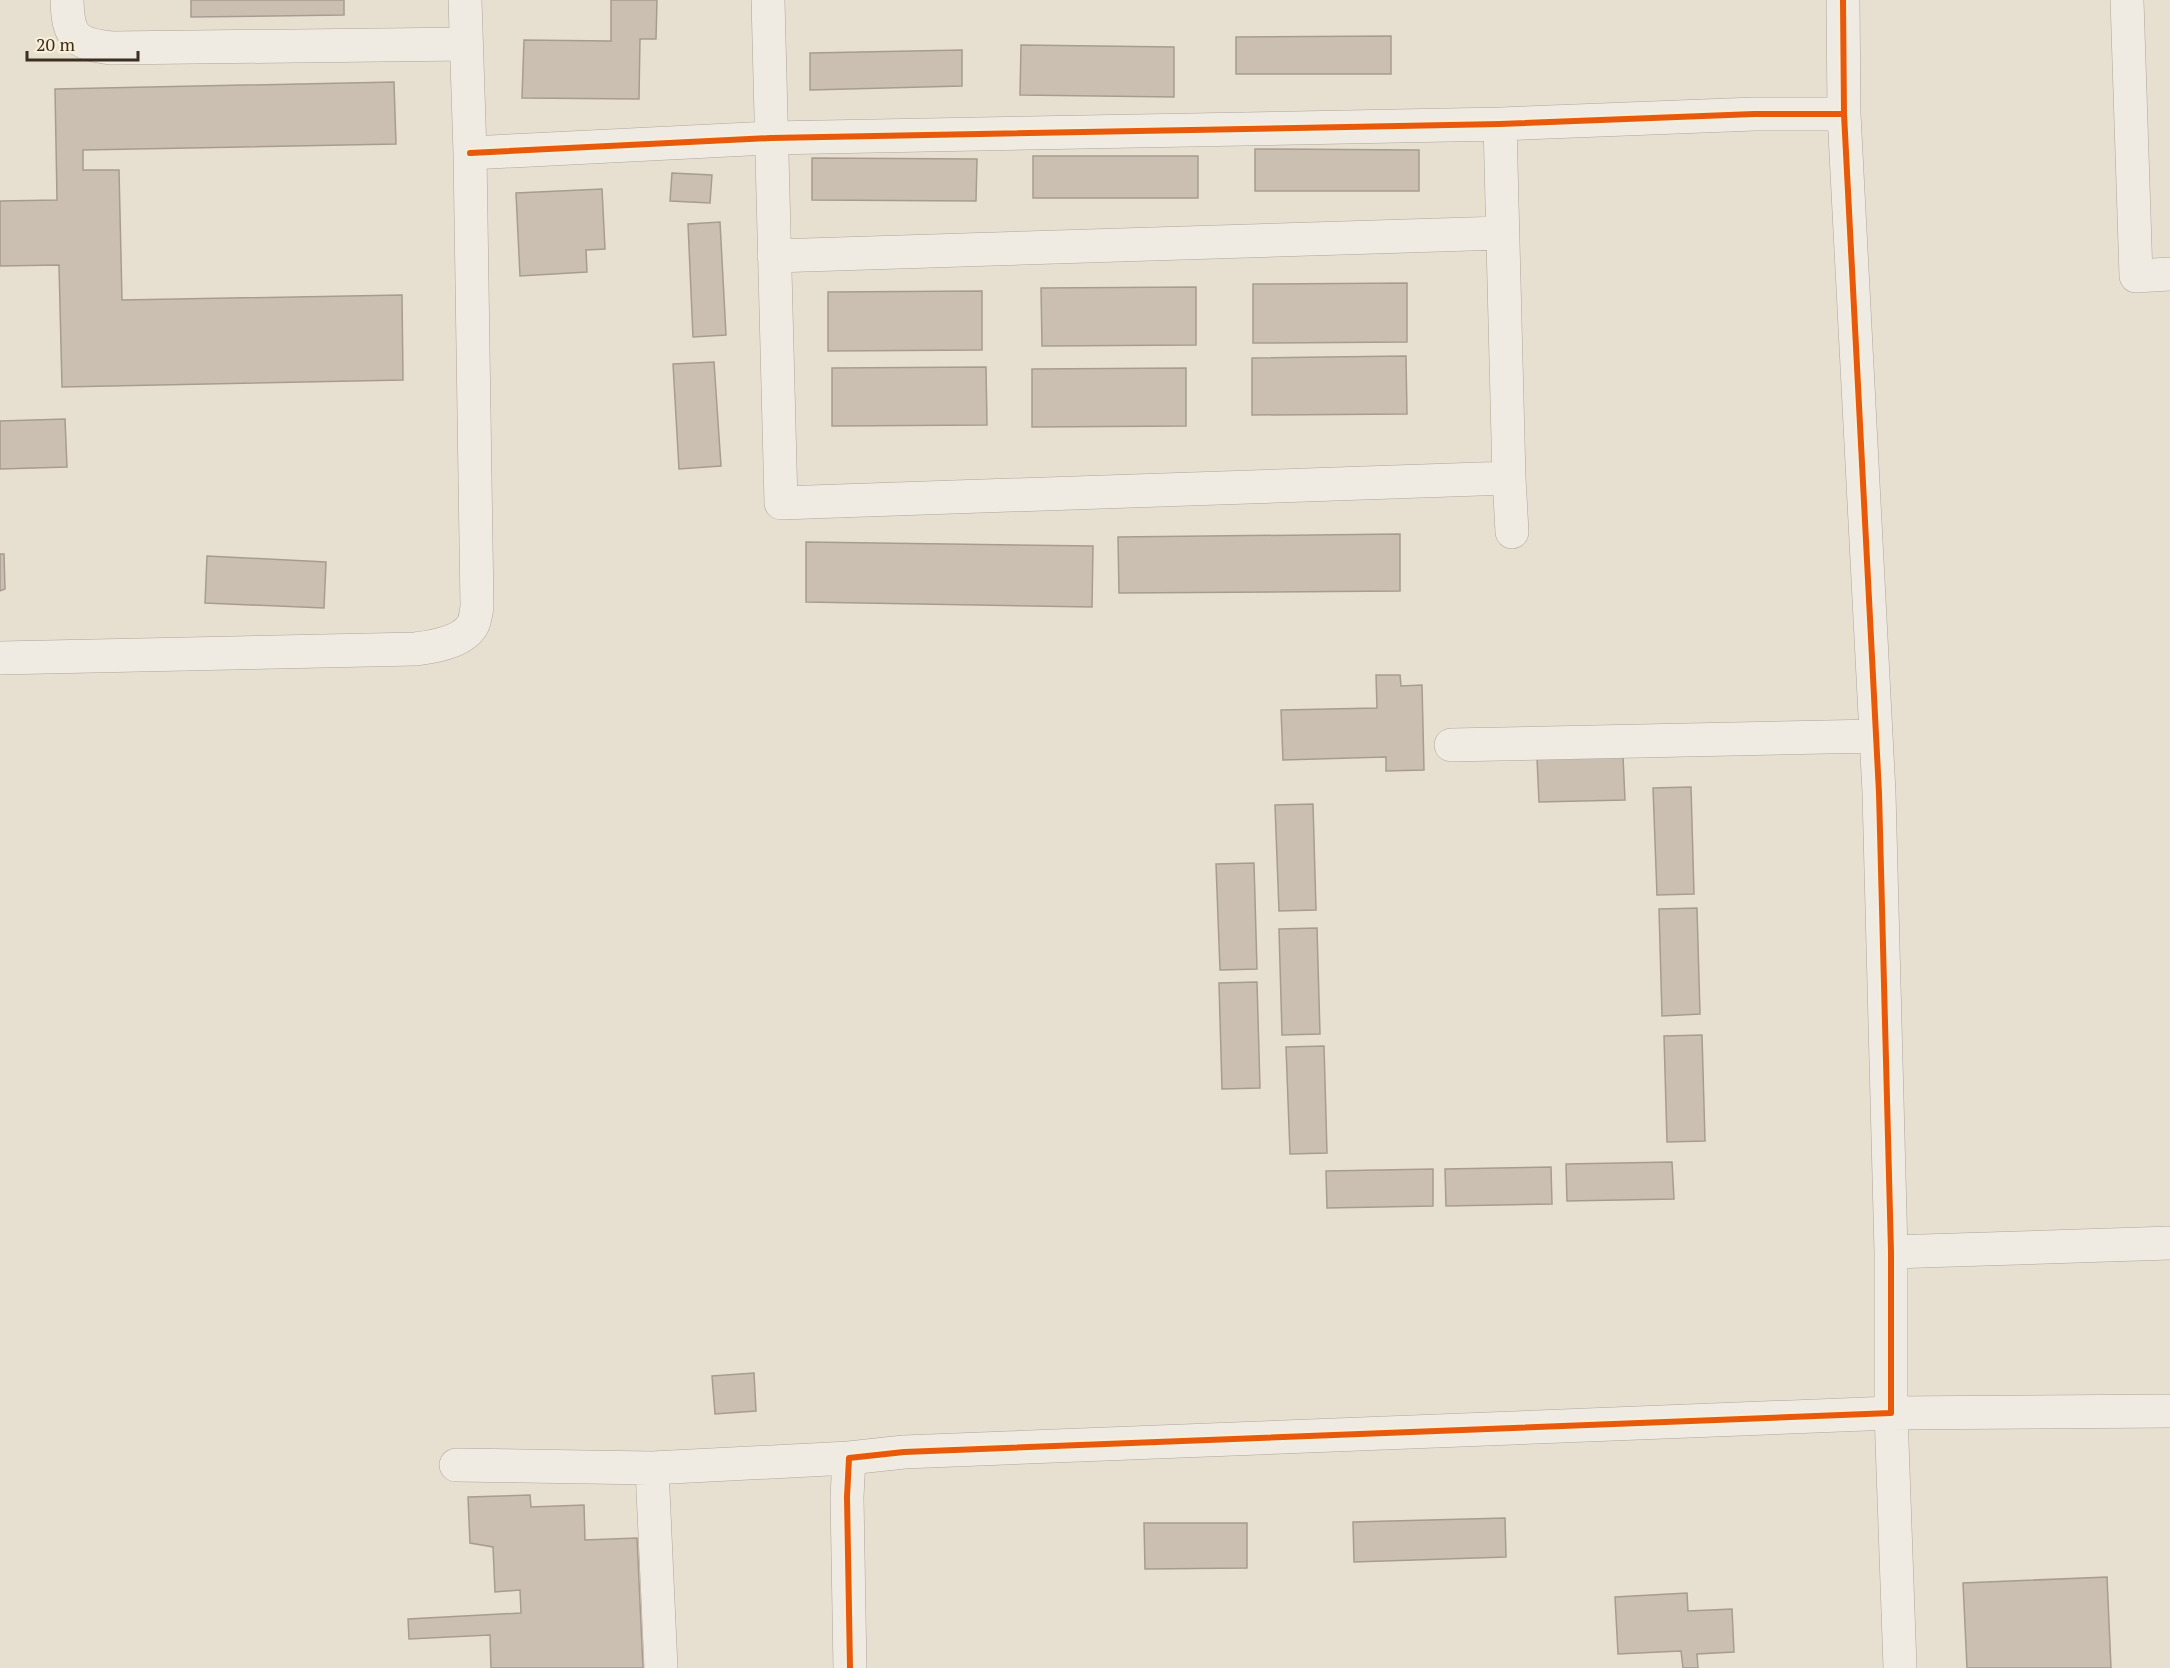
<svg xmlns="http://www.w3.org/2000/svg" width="2170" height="1668" viewBox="0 0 2170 1668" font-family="'PT Serif',serif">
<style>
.building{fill:#cbbfb2;stroke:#a89c90;stroke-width:1.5}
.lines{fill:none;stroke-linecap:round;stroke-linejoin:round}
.minor-casing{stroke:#ada599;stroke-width:34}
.minor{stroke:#efebe3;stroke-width:33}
.cycleway-casing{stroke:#f7eed8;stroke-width:10}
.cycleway{stroke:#e8590c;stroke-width:6}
</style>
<rect width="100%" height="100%" fill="#e7e0d1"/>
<!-- building -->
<path class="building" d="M191,0H344V15L191,17Z
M611,0H657L656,39H640L639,99L522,98L524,40L611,41Z
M1391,36V74H1236V37Z
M1021,45L1174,47V97L1020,95Z
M962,50V86L810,90V53Z
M394,82L396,144L83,150V170H119L122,300L402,295L403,380L62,387L59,265L0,266V201L57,200L55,89Z
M1255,149L1419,150V191H1255Z
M1033,156H1198V198H1033Z
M812,158L977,159L976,201L812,200Z
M672,173L712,175L710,203L670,201Z
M602,189L605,249L586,250L587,272L520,276L516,193Z
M720,222L726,335L693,337L688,224Z
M1407,283V342L1253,343V284Z
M1196,287V345L1042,346L1041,288Z
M982,291V350L828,351V292Z
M1406,356L1407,414L1252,415V358Z
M714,362L721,466L679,469L673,364Z
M986,367L987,425L832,426V368Z
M1186,368V426L1032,427V369Z
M65,419L67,467L0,469V421Z
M1400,534V591L1119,593L1118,537Z
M806,542L1093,546L1092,607L806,602Z
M0,554H4L5,589L0,591Z
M207,556L326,562L324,608L205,603Z
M1376,675H1400L1401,686L1422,685L1424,770L1386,771V757L1283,760L1281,710L1377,708Z
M1623,757L1625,800L1539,802L1537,758Z
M1691,787L1694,894L1657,895L1653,788Z
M1313,804L1316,910L1279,911L1275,805Z
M1254,863L1257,969L1220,970L1216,864Z
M1697,908L1700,1014L1662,1016L1659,909Z
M1317,928L1320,1034L1282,1035L1279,929Z
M1257,982L1260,1088L1222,1089L1219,983Z
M1702,1035L1705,1141L1667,1142L1664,1036Z
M1324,1046L1327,1153L1290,1154L1286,1047Z
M1672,1162L1674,1199L1567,1201L1566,1164Z
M1551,1167L1552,1204L1446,1206L1445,1169Z
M1433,1169V1206L1327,1208L1326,1171Z
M754,1373L756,1411L715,1414L712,1376Z
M530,1495L531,1507L584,1505L585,1540L637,1538L643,1668H491L490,1635L409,1639L408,1619L521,1613L520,1590L495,1592L493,1547L470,1543L468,1497Z
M1505,1518L1506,1557L1354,1562L1353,1522Z
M1144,1523H1247V1568L1145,1569Z
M2107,1577L2111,1668H1967L1963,1583Z
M1687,1593L1688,1611L1732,1609L1734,1652L1697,1654L1698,1668H1683L1681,1651L1618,1654L1615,1597Z"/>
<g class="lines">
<defs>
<path id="minor" d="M67,0C68,37 75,44 112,48L466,44
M768,0L781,503L1509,478
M1843,0L1844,114L1879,793L1891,1252V1413L1900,1668
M2127,0L2136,276L2170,274
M1500,124L1509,478L1512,532
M470,153L771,138L1500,124L1754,114H1844
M774,256L1502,233
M0,658L415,649C432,647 461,643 472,626C475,622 476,613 477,607L470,153L465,0
M1451,745L1876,736
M1891,1252L2170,1243
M456,1465L652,1468L849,1458
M652,1468L661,1668
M850,1668L847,1497L849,1458L904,1452L1891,1413L2170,1411"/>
</defs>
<!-- minor casing -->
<use href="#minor" class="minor-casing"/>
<!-- minor -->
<use href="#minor" class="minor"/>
<defs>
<path id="cycleway" d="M470,153L771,138L1500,124L1754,114H1844
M850,1668L847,1497L849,1458L904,1452L1891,1413V1252L1879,793L1844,114L1843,0"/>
</defs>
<!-- cycleway casing -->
<use href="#cycleway" class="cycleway-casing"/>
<!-- cycleway -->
<use href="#cycleway" class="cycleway"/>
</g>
<!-- scale -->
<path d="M27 51v9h111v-9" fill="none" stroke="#3d2e20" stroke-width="3"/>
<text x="36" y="51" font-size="18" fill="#3d2e20" stroke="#f7eed8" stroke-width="4.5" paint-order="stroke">20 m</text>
</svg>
